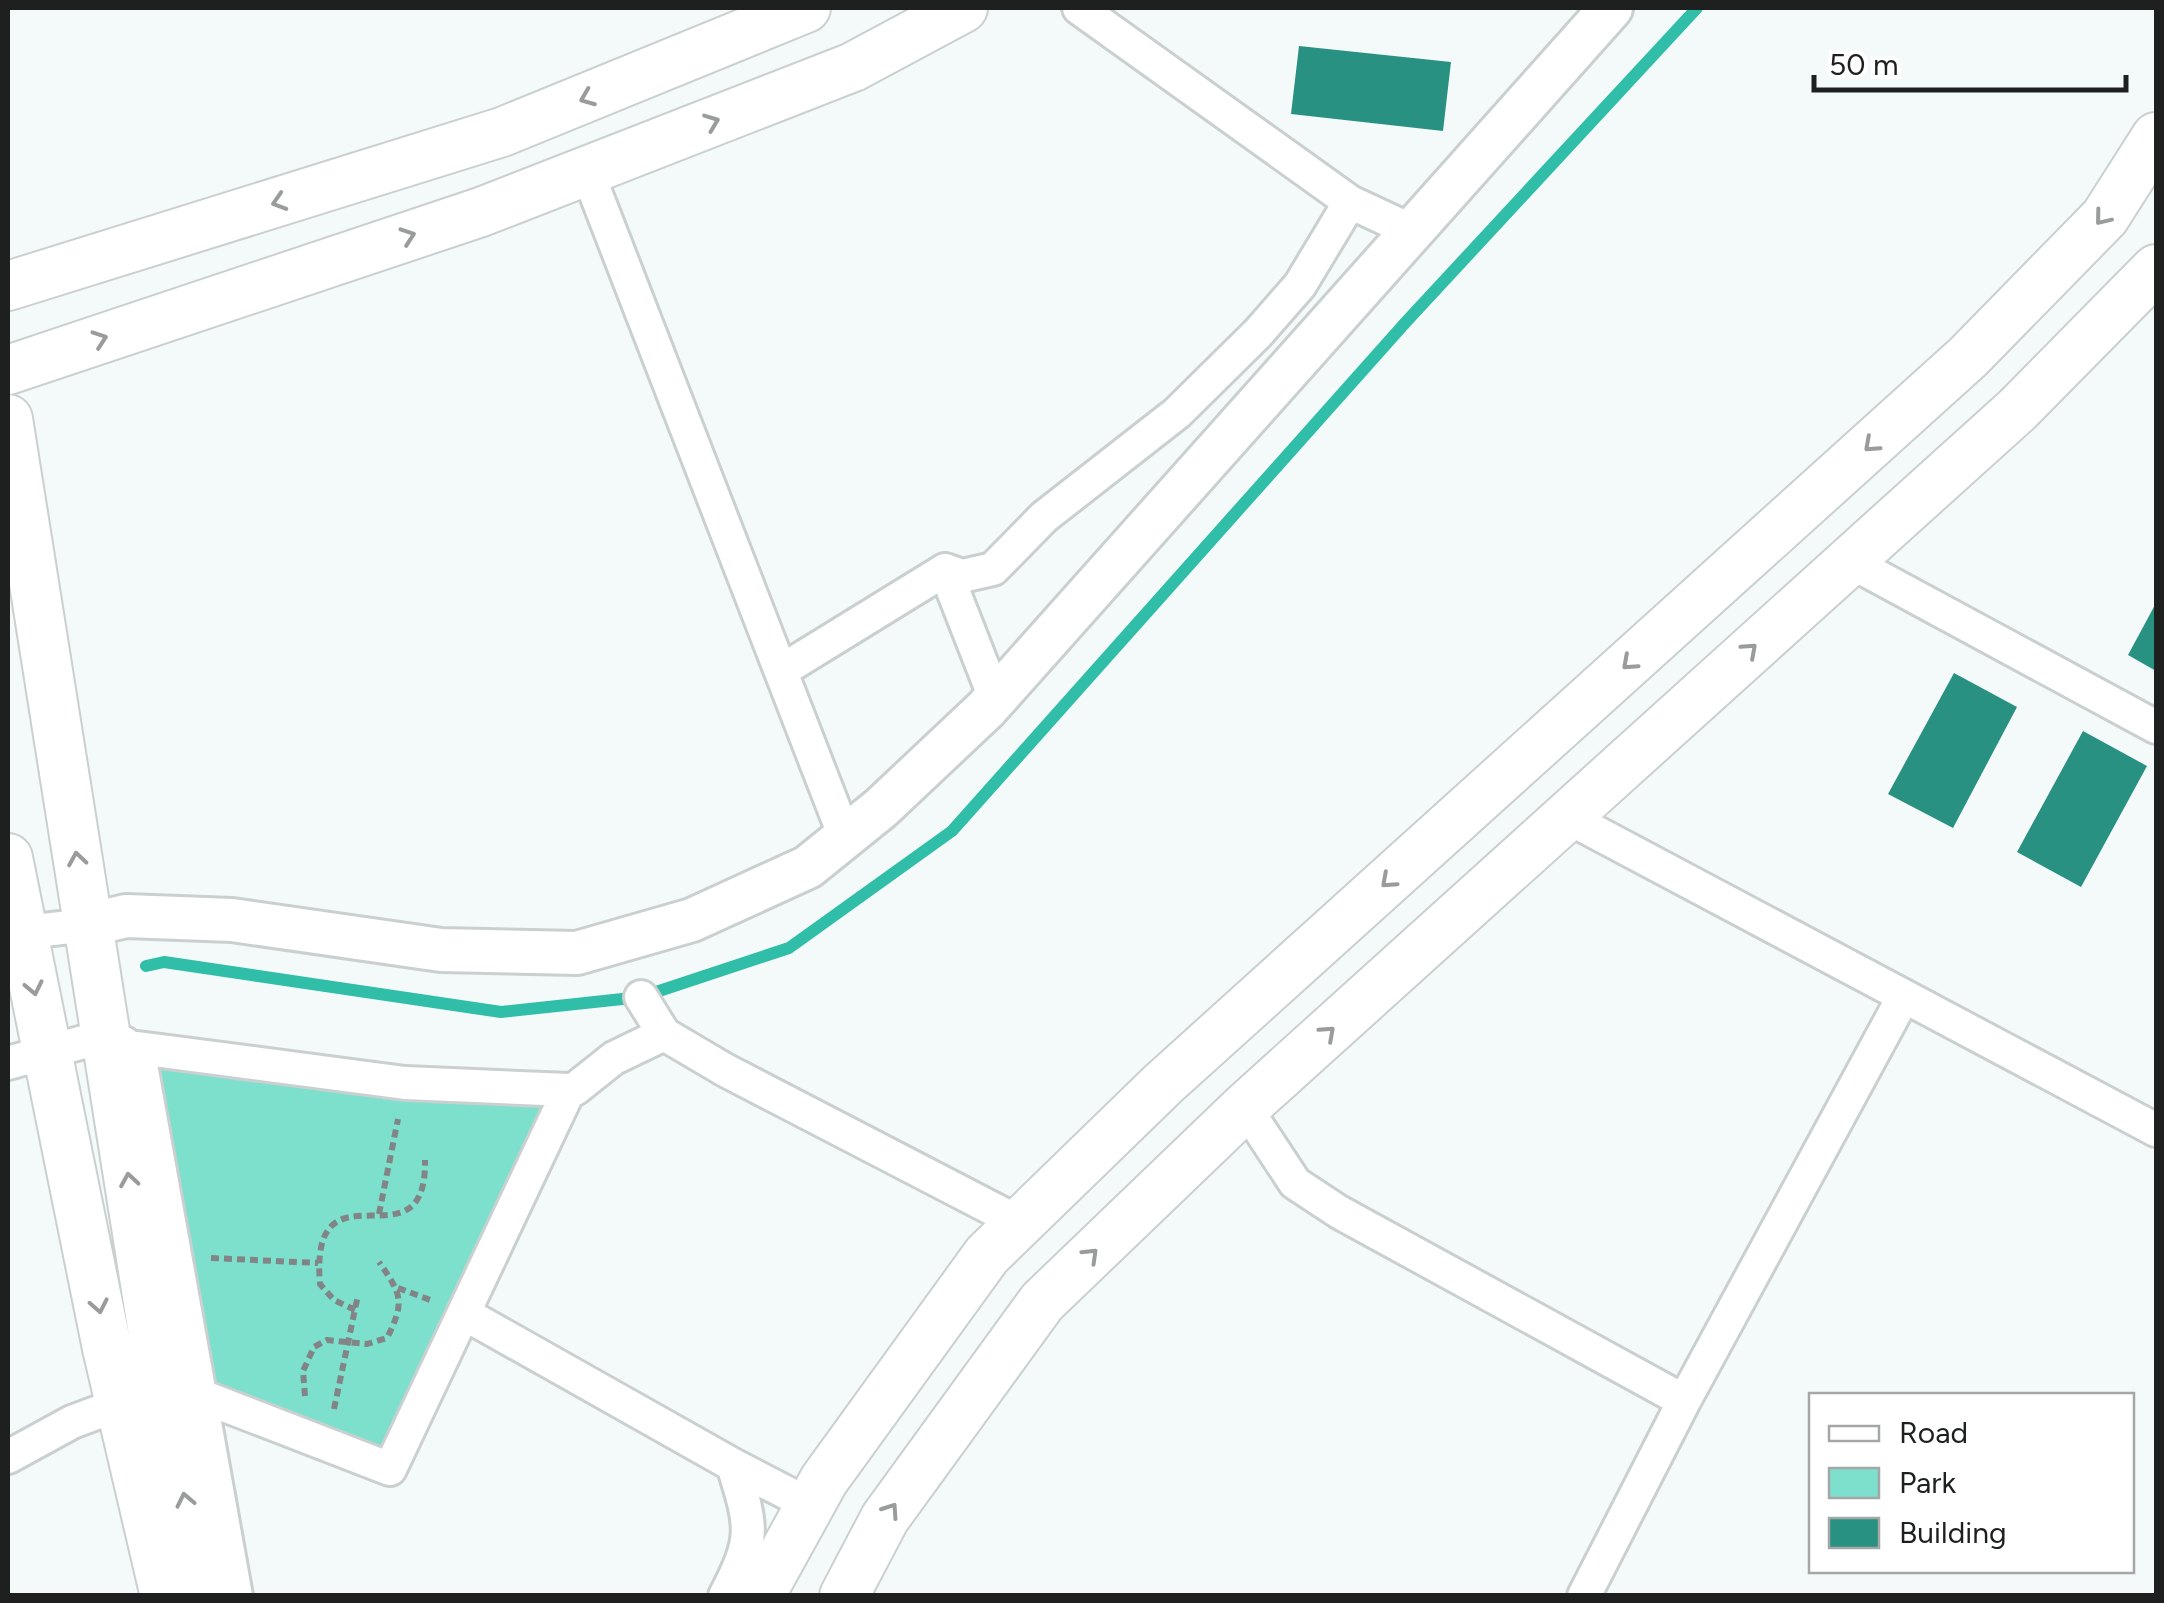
<svg xmlns="http://www.w3.org/2000/svg" width="2164" height="1603" viewBox="0 0 2164 1603" font-family="Figtree,sans-serif">
<style>
.green{fill:#7ce0cd}
.lines{fill:none;stroke-linecap:round;stroke-linejoin:round}
.stream{stroke:#30bea8;stroke-width:12}
.building{fill:#299181}
.minor-casing{stroke:#cad0cf;stroke-width:38}
.tertiary-casing{stroke:#cad0cf;stroke-width:48}
.secondary-casing{stroke:#cad0cf;stroke-width:52}
.path{stroke:#818585;stroke-width:6;stroke-dasharray:8 5;stroke-linecap:butt}
.minor{stroke:#fff;stroke-width:32}
.tertiary{stroke:#fff;stroke-width:42}
.secondary{stroke:#fff;stroke-width:48}
.oneway{stroke:#9a9b9b}
</style>
<rect width="100%" height="100%" fill="#f4faf9"/>
<!-- green -->
<path class="green" d="M147,1058L555,1098L385,1461L205,1393Z"/>
<g class="lines">
<!-- stream -->
<path class="stream" d="M146,966L164,962L501,1012L641,997L789,948L952,831L1405,323L1697,8"/>
</g>
<!-- building -->
<path class="building" d="M1299,46L1451,62L1443,131L1291,114Z
M2156,603V671L2128,655Z
M1954,673L2017,707L1953,828L1888,794Z
M2083,731L2147,766L2081,887L2017,852Z"/>
<g class="lines">
<defs>
<path id="minor" d="M1079,8L1350,202L1410,230
M587,171L845,837
M1849,561L2156,727
M945,570L995,698
M781,671L945,570L962,576L993,569L1044,517L1177,413L1258,333L1300,285L1350,202
M1567,817L2156,1130
M8,934L88,925
M641,997L664,1034L725,1070L1020,1223
M8,1063L105,1036L124,1043
M1245,1107L1295,1183L1339,1212L1684,1401
M465,1314L733,1465L810,1505
M201,1396L390,1469L569,1090L575,1089L614,1058L664,1034
M8,1457L72,1422L120,1404
M236,1596L138,1048L405,1083L569,1090
M725,1596C756,1537 752,1527 733,1465
M1584,1596L1684,1401L1904,996"/>
<path id="tertiary" d="M88,925L126,916L232,920L441,950L577,953L692,920L808,867L881,808L986,709L1611,8"/>
<path id="secondary" d="M8,286L502,132L806,8
M8,370L481,212L853,67L963,8
M8,419L164,1403L204,1596
M8,858L107,1348L165,1596
M760,1596L824,1480L987,1255L1163,1084L1968,357L2105,217L2156,137
M844,1596L885,1518L1042,1302L1245,1107L2018,409L2156,269"/>
</defs>
<!-- minor casing -->
<use href="#minor" class="minor-casing"/>
<!-- tertiary casing -->
<use href="#tertiary" class="tertiary-casing"/>
<!-- secondary casing -->
<use href="#secondary" class="secondary-casing"/>
<!-- path -->
<path class="path" d="M379,1214L398,1119
M211,1258L318,1263
M398,1288L433,1301
M355,1310L334,1300L320,1284C309,1153 427,1274 425,1160
M305,1396L303,1371L314,1347L327,1340L367,1344L387,1338C405,1302 402,1295 379,1262
M334,1409L358,1295"/>
<!-- minor -->
<use href="#minor" class="minor"/>
<!-- tertiary -->
<use href="#tertiary" class="tertiary"/>
<!-- secondary -->
<use href="#secondary" class="secondary"/>
</g>
<!-- one-way arrows -->
<defs><path id="oneway-chevron" d="M-2-3.5L2.5 0L-2 3.5" fill="none" stroke-width="1.6" stroke-linecap="round" stroke-linejoin="round" transform="scale(2.5)"/></defs>
<g class="oneway">
<use href="#oneway-chevron" transform="translate(587 98) rotate(158)"/>
<use href="#oneway-chevron" transform="translate(712 122) rotate(-21)"/>
<use href="#oneway-chevron" transform="translate(279 202) rotate(163)"/>
<use href="#oneway-chevron" transform="translate(2102 218) rotate(129)"/>
<use href="#oneway-chevron" transform="translate(408 236) rotate(-19)"/>
<use href="#oneway-chevron" transform="translate(100 339) rotate(-19)"/>
<use href="#oneway-chevron" transform="translate(1871 445) rotate(138)"/>
<use href="#oneway-chevron" transform="translate(1750 650) rotate(-42)"/>
<use href="#oneway-chevron" transform="translate(1629 663) rotate(138)"/>
<use href="#oneway-chevron" transform="translate(77 859) rotate(-99)"/>
<use href="#oneway-chevron" transform="translate(1388 881) rotate(138)"/>
<use href="#oneway-chevron" transform="translate(34 988) rotate(78)"/>
<use href="#oneway-chevron" transform="translate(1328 1033) rotate(-42)"/>
<use href="#oneway-chevron" transform="translate(129 1180) rotate(-99)"/>
<use href="#oneway-chevron" transform="translate(1091 1255) rotate(-44)"/>
<use href="#oneway-chevron" transform="translate(99 1306) rotate(79)"/>
<use href="#oneway-chevron" transform="translate(185 1500) rotate(-102)"/>
<use href="#oneway-chevron" transform="translate(891 1510) rotate(-56)"/>
</g>
<!-- border -->
<rect width="2164" height="1603" fill="none" stroke="#1e2020" stroke-width="20"/>
<!-- legend -->
<rect x="1809" y="1393" width="325" height="180" fill="#ffffff" stroke="#a5a6a6" stroke-width="2.5"/>
<rect x="1829" y="1426" width="50" height="15" fill="#ffffff" stroke="#a5a6a6" stroke-width="2.5"/>
<text x="1899" y="1443" font-size="30" fill="#1e2020">Road</text>
<rect x="1829" y="1468" width="50" height="30" fill="#7ce0cd" stroke="#a5a6a6" stroke-width="2.5"/>
<text x="1899" y="1493" font-size="30" fill="#1e2020">Park</text>
<rect x="1829" y="1518" width="50" height="30" fill="#299181" stroke="#a5a6a6" stroke-width="2.5"/>
<text x="1899" y="1543" font-size="30" fill="#1e2020">Building</text>
<!-- scale -->
<path d="M1814 75v15h312v-15" fill="none" stroke="#1e2020" stroke-width="5"/>
<text x="1829" y="75" font-size="30" fill="#1e2020" stroke="#ffffff" stroke-width="8" paint-order="stroke">50 m</text>
</svg>
